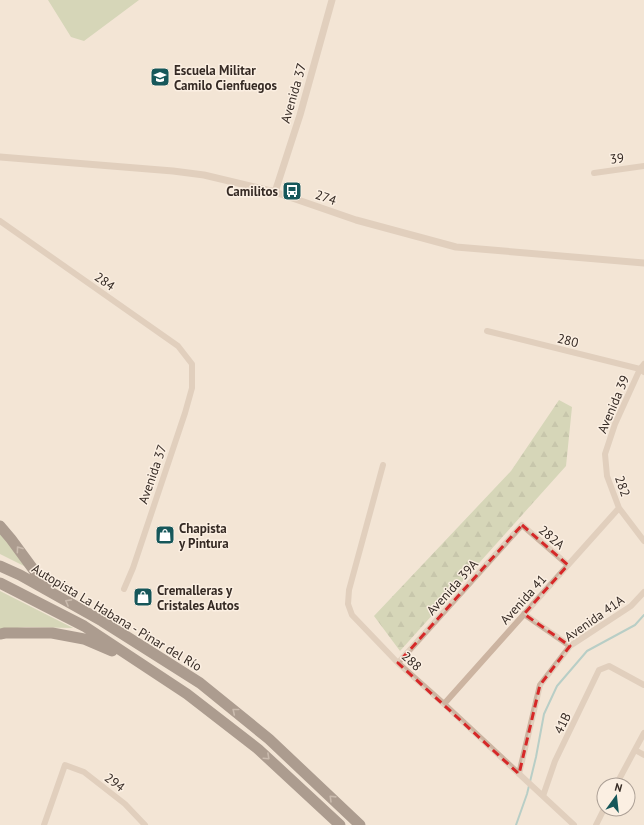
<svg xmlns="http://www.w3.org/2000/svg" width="644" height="825" viewBox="0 0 644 825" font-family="'PT Sans',sans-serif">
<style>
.grass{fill:#b4c395}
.forest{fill:url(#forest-firs)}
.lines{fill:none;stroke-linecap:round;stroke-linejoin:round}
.stream{stroke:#72b1b3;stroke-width:2}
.minor{stroke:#ccb4a1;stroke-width:6}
.tertiary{stroke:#ccb4a1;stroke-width:7}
.motorway{stroke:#57433b;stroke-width:11}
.oneway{stroke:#99887e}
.marked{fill:none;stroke:#d62828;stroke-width:3;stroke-dasharray:8 5;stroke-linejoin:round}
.labels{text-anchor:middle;stroke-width:3;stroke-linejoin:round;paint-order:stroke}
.poi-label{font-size:13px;font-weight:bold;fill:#352a24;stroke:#fbefe2;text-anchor:start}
.street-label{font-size:13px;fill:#352a24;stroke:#fbefe2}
</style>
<defs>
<pattern id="forest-firs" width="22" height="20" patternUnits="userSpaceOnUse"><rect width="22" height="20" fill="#b4c395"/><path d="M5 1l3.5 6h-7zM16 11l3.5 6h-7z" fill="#939f79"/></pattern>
</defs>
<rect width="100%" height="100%" fill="#f3e5d6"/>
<!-- grass -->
<path class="grass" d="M48,0H139L84,41L71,37Z
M0,532L30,569L0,554Z
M0,591L73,628L26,627L0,630Z"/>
<!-- forest -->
<path class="forest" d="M559,400L572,407L566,466L400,651L374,616L511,471Z"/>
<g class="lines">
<!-- stream -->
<path class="stream" d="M516,825L527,794L536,757L544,714L557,686L587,651L635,625L644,615"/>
<!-- minor -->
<path class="minor" d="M594,173L644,166
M0,221L178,346L192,364V388L185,413L133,568L124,589
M487,331L640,369L644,372
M644,364L640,369L615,424L605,454L607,476L619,508L644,541
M383,465L349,590L348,604L352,615L398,663L444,704L574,825
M524,614L570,646
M398,663L522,525L568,565
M444,704L619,508
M635,750L644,755
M519,774L540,685L570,646L631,606L644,592
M616,785L644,733
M543,796L555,761L599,670L609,666L644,685
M44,825L65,765L84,772L125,804L145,825
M596,825L604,809"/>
<!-- tertiary -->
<path class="tertiary" d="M0,157L173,171L204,175L275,192L356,220L456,247L644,263
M275,192L300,115L332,0"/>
<!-- motorway -->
<path class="motorway" d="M0,526L11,539L47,588
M0,566L20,575L102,621L200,683L269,739L360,825
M0,583L84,626L187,694L258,749L340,825
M0,634L5,633H52L84,639L112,651"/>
</g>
<!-- one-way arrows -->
<defs><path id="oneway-chevron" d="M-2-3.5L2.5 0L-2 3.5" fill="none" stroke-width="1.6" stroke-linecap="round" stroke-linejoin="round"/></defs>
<g class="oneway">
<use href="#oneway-chevron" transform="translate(19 549) rotate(-126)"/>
<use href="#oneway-chevron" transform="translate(68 602) rotate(-151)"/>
<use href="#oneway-chevron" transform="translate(235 711) rotate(-141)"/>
<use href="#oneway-chevron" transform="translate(267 757) rotate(43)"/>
<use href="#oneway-chevron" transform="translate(332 798) rotate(-136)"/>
</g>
<!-- marked area -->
<path d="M0 0H644V825H0ZM522,525L568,565L524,614L570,646L540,685L519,774L398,663Z" fill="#f3e5d6" fill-opacity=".55" fill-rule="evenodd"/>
<path class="marked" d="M522,525L568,565L524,614L570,646L540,685L519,774L398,663Z"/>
<!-- icons -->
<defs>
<symbol id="school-square" viewBox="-11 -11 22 22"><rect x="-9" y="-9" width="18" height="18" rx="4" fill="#16575a" stroke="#fbefe2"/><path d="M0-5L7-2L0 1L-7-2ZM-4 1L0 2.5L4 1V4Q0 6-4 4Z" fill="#fff"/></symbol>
<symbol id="bus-square" viewBox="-11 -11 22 22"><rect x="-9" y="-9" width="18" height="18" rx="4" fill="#16575a" stroke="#fbefe2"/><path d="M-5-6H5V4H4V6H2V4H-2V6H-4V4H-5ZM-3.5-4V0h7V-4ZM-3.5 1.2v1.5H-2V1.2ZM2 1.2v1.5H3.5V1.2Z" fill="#fff"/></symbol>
<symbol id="shop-square" viewBox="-11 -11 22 22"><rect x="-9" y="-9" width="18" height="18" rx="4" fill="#16575a" stroke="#fbefe2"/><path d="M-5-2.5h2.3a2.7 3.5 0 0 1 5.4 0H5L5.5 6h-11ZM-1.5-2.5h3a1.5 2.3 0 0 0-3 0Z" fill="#fff"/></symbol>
</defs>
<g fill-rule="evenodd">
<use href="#school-square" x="149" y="66" width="22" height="22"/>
<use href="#bus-square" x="281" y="180" width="22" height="22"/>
<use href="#shop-square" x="154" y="524" width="22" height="22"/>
<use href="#shop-square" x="132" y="586" width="22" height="22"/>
</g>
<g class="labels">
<!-- poi labels -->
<g class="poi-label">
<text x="174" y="75">Escuela Militar<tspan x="174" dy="15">Camilo Cienfuegos</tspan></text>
<text x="278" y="196" text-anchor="end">Camilitos</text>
<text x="179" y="533">Chapista<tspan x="179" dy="15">y Pintura</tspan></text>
<text x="157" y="595">Cremalleras y<tspan x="157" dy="15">Cristales Autos</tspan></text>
</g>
<!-- street labels -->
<g class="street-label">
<text transform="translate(293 93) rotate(-74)" y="5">Avenida 37</text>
<text transform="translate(617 158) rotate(-7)" y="5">39</text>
<text transform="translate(326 197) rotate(19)" y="5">274</text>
<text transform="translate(105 281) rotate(35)" y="5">284</text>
<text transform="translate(568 340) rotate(14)" y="5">280</text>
<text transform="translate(613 404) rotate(-67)" y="5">Avenida 39</text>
<text transform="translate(152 474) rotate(-71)" y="5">Avenida 37</text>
<text transform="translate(623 486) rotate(71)" y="5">282</text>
<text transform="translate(552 537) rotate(40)" y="5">282A</text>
<text transform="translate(452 587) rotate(-48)" y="5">Avenida 39A</text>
<text transform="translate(523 599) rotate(-48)" y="5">Avenida 41</text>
<text transform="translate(117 617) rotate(31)" y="5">Autopista La Habana - Pinar del Río</text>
<text transform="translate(594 618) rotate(-35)" y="5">Avenida 41A</text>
<text transform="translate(412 661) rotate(42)" y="5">288</text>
<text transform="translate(562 723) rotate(-64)" y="5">41B</text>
<text transform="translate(115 782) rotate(38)" y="5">294</text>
</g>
</g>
<!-- north arrow -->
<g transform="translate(616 797) rotate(15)"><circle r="19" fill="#fbefe2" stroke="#aca096"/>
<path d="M0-3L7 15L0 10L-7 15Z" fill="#16575a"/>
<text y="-6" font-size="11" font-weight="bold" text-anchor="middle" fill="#352a24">N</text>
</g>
</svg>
